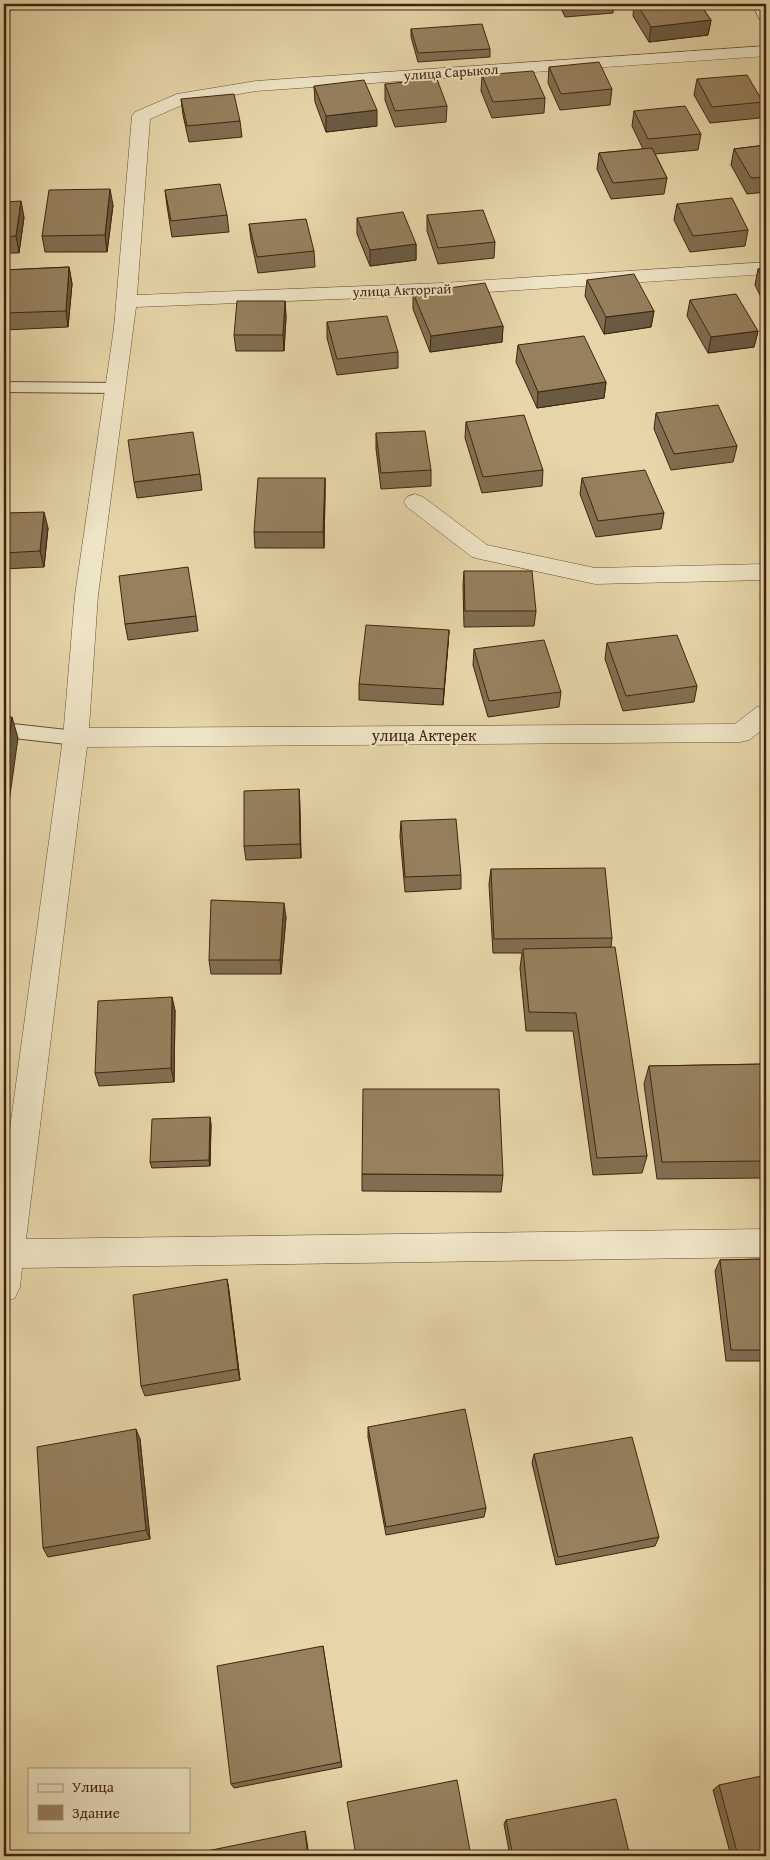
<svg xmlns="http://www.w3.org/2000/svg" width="770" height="1860" viewBox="0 0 770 1860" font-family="'Gentium Book Plus',serif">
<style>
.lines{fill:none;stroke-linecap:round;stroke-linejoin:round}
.lane-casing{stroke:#695034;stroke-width:2}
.street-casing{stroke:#695034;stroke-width:1}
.lane{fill:#eee4c6;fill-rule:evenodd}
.street{fill:#eee4c6;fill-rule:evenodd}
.wall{fill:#816e51;stroke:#40240d}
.shaded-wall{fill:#695a42;stroke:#40240d}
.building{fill:#96805e;stroke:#40240d}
.labels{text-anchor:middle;stroke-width:4;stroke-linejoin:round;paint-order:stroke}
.far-street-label{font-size:14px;fill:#40240d;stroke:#eee4c6}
.street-label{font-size:16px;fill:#40240d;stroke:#eee4c6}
</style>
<rect width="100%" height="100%" fill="#e5d5a8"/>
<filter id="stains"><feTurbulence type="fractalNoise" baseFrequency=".004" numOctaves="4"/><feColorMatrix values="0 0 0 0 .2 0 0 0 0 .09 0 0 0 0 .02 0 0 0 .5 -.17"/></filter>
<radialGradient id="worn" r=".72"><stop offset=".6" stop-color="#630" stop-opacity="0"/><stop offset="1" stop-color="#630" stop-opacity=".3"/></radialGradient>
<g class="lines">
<defs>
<path id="lane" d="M4,382L116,383L122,384L124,388L122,392L116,393L4,392Z
M4,723L76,731L83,733L86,738L83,743L76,745L4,737Z"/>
<path id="street" d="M752,4H766V21L760,20Z
M766,46V56L256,91L187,103L150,119L137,295L442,283L766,262V274L442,295L136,307L98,595L89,728L735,724L757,707L766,705V727L749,740L740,742L87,747L26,1239L766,1229V1257L22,1268L20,1287L15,1298L4,1302V1173L63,738L75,595L114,328L132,116L135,112L177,94L256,81Z
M415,494L423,497L487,545L595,568L766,564V580L595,584L480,559L472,557L407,507L404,502L407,497Z"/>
</defs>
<!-- lane casing -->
<use href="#lane" class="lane-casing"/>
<!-- street casing -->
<use href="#street" class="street-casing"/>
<!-- lane -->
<use href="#lane" class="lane"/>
<!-- street -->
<use href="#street" class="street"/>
</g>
<!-- wall -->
<path class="wall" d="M559,4H614L613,13L565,17Z
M634,4H700L711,20L708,35L649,42L633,16Z
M411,29L490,49V57L418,62L411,37Z
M549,67L612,89L610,105L560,110L548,83Z
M482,75L545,98L544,113L492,118L481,91Z
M697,79L763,102L760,118L710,123L694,95Z
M385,84L447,106L446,122L395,127L385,100Z
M314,86L377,126L326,132L315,102Z
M181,99L240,121L242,137L189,142L183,115Z
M634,111L701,134L698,150L655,154L667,178L664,194L611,199L597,169L599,153L643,149L632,126Z
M766,145V192L747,194L731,165L734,149Z
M165,190L227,215L229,232L172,237L167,206Z
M4,202L24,217L19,253H4Z
M677,204L748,230L745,246L690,252L674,220Z
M113,205L107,252H45L42,236Z
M427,215L495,242L494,258L438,264L427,231Z
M357,218L416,244V260L370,266L357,234Z
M249,224L314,251L315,267L258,273L251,240Z
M69,267L72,284L68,327L4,330V270Z
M766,268V307L755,285L758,269Z
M587,280L654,311L651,327L604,334L585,296Z
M413,293L503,326L502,342L430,352L413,309Z
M690,300L758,331L754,347L708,353L687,316Z
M285,301L286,317L284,351H236L234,335Z
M327,322L398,352V368L337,375L327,338Z
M518,345L606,382L604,398L537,408L516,362Z
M656,413L737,446L733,462L671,470L654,429Z
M466,422L543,470L542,486L482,493L465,438Z
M376,433L431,470V486L381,489L376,449Z
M200,474L202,490L137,498L134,482Z
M325,478V494L324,548H255L254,532Z
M582,478L664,513L661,529L596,537L580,494Z
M4,513L48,528L44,567L4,569Z
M464,571L536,611L534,626L464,627L463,586Z
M196,616L198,631L128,640L125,624Z
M449,630L443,705L359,700V684Z
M607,643L697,686L694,702L623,711L605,659Z
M474,649L561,692L559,707L488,717L473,665Z
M299,789L301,858L246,860L244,846Z
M401,821L461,875V889L405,892L400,836Z
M491,869L612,938L611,947L647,1156L642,1173L593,1175L573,1031H526L520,968L522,953H493L489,884Z
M286,917L281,974H211L209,960Z
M175,1010L174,1082L99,1086L95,1073Z
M766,1064V1178L657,1179L644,1084L649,1066Z
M211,1124L210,1166L152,1168L150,1162Z
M362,1174L503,1175L501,1192L362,1191Z
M766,1259V1361H726L715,1271L720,1260Z
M227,1279L229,1291L240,1380L145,1396L141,1386Z
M368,1427L486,1508L484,1517L386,1535L368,1437Z
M140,1439L150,1539L48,1557L43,1548Z
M534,1454L659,1537L655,1546L556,1565L532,1463Z
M323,1646L342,1767L234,1788L231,1784Z
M719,1785L766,1856H731L713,1790Z
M506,1820L630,1856H510L504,1824Z"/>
<!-- shaded-wall -->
<path class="shaded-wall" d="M711,20L708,35L649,42L651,27Z
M377,110V126L326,132V116Z
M110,189L113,205L107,252L105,235Z
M21,201L24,217L19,253L16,236Z
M416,244V260L370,266V250Z
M69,267L72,284L68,327L66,311Z
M285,301L286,317L284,351L283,335Z
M654,311L651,327L604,334L606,317Z
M503,326L502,342L430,352L431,336Z
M758,331L754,347L708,353L711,337Z
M606,382L604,398L537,408L538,392Z
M325,478V494L324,548L323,532Z
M44,512L48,528L44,567L40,551Z
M4,594L5,597L4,619Z
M449,630L448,646L443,705L444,689Z
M12,717L18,738L5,831L4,826V777Z
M299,789L300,804L301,858L300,844Z
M284,903L286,917L281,974L280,960Z
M172,997L175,1010L174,1082L171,1068Z
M210,1117L211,1124L210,1166L209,1160Z
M227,1279L229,1291L240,1380L238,1369Z
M136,1429L140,1439L150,1539L146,1530Z
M305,1831L306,1836L309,1856H308Z"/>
<!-- building -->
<path class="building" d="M637,4H700L711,20L651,27Z
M482,24L490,49L418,53L411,29Z
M599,62L612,89L561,94L549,67Z
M533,71L545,98L493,102L482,75Z
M747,75L763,102L712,107L697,79Z
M437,79L447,106L395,111L385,84Z
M364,80L377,110L326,116L314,86Z
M234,94L240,121L187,126L181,99Z
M685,106L701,134L648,139L634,111Z
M766,145V177L751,178L734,149Z
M652,148L667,178L613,183L599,153Z
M220,184L227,215L171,221L165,190Z
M110,189L105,235L42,236L49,190Z
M732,198L748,230L693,236L677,204Z
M21,201L16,236L4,237V202Z
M483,210L495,242L438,248L427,215Z
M403,212L416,244L370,250L357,218Z
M306,219L314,251L257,257L249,224Z
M69,267L66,311L4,313V270Z
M766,268V285L758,269Z
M634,274L654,311L606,317L587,280Z
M485,283L503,326L431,336L413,293Z
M736,294L758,331L711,337L690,300Z
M237,301H285L283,335H234Z
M387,316L398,352L337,359L327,322Z
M584,336L606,382L538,392L518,345Z
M718,405L737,446L674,454L656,413Z
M524,415L543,470L483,477L466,422Z
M425,431L431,470L381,473L376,433Z
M193,432L200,474L134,482L128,440Z
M645,470L664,513L598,521L582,478Z
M258,478H325L323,532H254Z
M44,512L40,551L4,553V513Z
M188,567L196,616L125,624L119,576Z
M464,571H532L536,611H465Z
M366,625L449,630L444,689L359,684Z
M677,635L697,686L626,696L607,643Z
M544,640L561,692L489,701L474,649Z
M12,717L4,777V718Z
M299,789L300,844L244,846V791Z
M456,819L461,875L405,877L401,821Z
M605,868L612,938L494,939L491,869Z
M211,900L284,903L280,960H209Z
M615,947L647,1156L597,1158L576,1013L529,1012L523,949Z
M172,997L171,1068L95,1073L98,1001Z
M766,1064V1161L662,1162L649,1066Z
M363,1089H499L503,1175L362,1174Z
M210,1117L209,1160L150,1162L152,1119Z
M766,1259V1350H731L720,1260Z
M227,1279L238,1369L141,1386L133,1295Z
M465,1409L486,1508L386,1527L368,1427Z
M136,1429L146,1530L43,1548L37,1447Z
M632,1437L659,1537L558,1557L534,1454Z
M323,1646L341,1762L231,1784L217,1666Z
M766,1775V1856H738L719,1785Z
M457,1780L471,1856H356L347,1802Z
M616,1799L630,1856H513L506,1820Z
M305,1831L308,1856H192V1854Z"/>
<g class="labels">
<!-- far-street labels -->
<g class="far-street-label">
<text transform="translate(451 72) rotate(-4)" y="5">улица Сарыкол</text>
<text transform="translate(402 290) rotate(-2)" y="5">улица Акторгай</text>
</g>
<!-- street labels -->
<g class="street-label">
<text x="424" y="741">улица Актерек</text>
</g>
</g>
<!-- margin -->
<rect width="770" height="1860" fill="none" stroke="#e5d5a8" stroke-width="20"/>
<rect x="5" y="5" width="760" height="1850" fill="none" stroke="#40240d" stroke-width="2.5"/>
<rect x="10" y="10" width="750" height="1840" fill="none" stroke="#40240d"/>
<!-- legend -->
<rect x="28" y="1768" width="162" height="65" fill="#eee4c6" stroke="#a8977c"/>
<rect x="38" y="1784" width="25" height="8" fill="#eee4c6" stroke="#a8977c"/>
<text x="72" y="1792" font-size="15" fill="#40240d">Улица</text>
<rect x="38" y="1805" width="25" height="15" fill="#96805e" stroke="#a8977c"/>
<text x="72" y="1818" font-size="15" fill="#40240d">Здание</text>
<rect width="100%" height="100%" filter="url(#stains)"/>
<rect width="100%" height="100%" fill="url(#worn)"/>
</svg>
